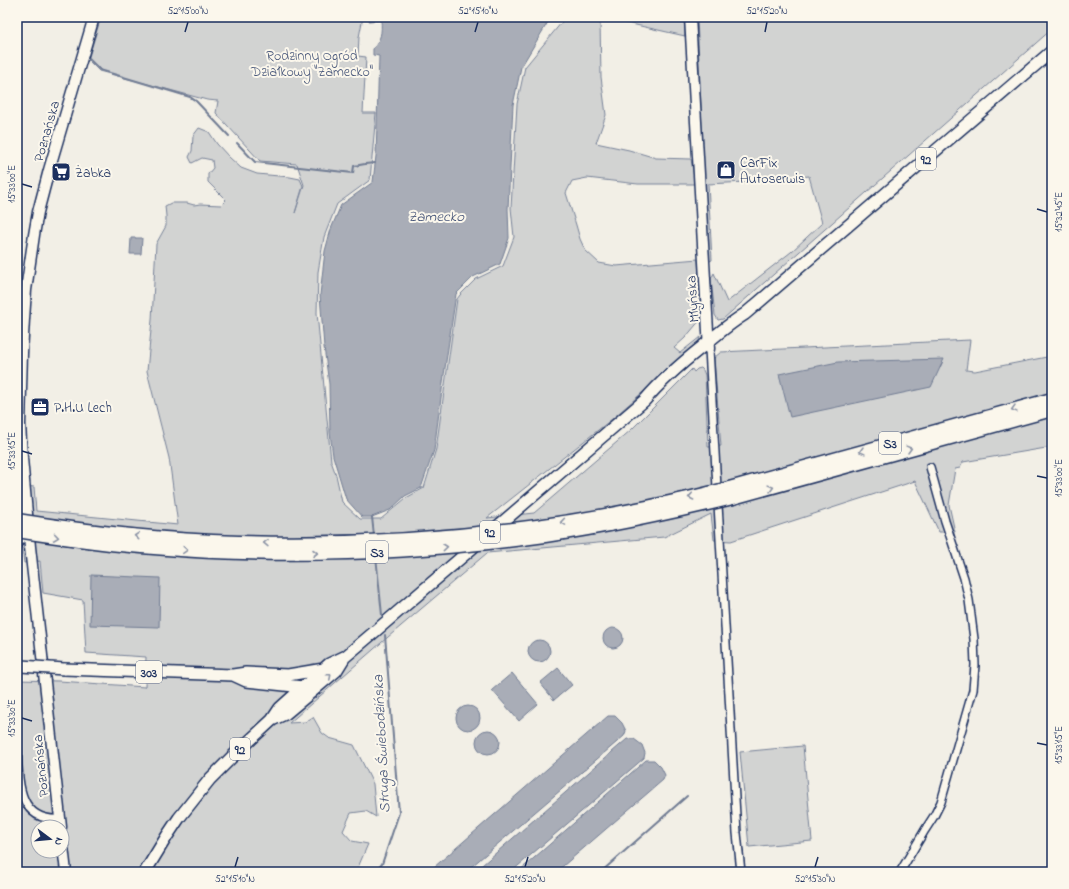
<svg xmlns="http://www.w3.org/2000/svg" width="1069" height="889" viewBox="0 0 1069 889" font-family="'Indie Flower',sans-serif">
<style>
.green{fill:#d2d3d2;stroke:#768198;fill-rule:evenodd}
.water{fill:#a9adb7;stroke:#707b93}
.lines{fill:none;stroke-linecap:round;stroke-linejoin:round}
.stream{stroke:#707b93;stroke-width:2}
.street-casing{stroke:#1b2f5e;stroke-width:10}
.secondary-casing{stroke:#1b2f5e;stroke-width:13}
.primary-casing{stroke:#1b2f5e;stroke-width:14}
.highway-casing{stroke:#1b2f5e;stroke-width:15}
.street{stroke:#fbf7ec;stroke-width:7}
.secondary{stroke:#fbf7ec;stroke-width:10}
.primary{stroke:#fbf7ec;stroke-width:11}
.highway{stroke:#fbf7ec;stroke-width:12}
.primary-bridge-casing{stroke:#1b2f5e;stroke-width:14;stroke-linecap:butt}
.highway-bridge-casing{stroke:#1b2f5e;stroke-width:15;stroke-linecap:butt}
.primary-bridge{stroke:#fbf7ec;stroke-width:11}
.highway-bridge{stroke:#fbf7ec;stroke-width:12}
.oneway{stroke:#8b93a5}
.ticks{fill:none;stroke:#1b2f5e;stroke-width:1.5}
.labels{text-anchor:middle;stroke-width:4;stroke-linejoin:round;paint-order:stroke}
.shield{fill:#fbf7ec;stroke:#5e6b89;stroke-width:1}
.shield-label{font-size:13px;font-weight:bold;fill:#1b2f5e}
.park-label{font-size:14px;fill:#49587b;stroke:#fbf7ec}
.street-label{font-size:14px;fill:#1b2f5e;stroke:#fbf7ec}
.poi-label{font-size:14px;fill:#1b2f5e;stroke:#fbf7ec;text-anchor:start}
.water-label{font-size:15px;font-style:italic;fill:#465579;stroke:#fbf7ec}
.neatline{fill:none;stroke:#1b2f5e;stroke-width:1.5}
.ticks-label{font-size:10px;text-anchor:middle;fill:#1b2f5e}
</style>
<rect width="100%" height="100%" fill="#f2efe6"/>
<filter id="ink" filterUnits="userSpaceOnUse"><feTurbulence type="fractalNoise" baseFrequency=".025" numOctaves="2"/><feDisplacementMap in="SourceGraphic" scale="8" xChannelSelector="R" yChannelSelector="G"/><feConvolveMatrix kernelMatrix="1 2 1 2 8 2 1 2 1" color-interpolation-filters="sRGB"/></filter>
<g filter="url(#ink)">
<!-- green -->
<path class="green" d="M101,17H363L359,37L358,56L366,57L363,113H376L370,180L337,204L324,237L318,272L317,313L331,461L336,475L342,502L360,519H381L406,498L424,488L436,449L457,299L460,295L476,279L503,266L514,237L511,208L517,104L525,67L566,17L600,21L601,77L606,115L596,143L629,150L656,158L691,159L695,184H638L587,178L572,181L566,193L576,225L580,239L585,250L599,263L616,266L698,259L701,319L685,338L674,348L680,353L700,337L698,344L612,419L487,518L534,513L631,430L692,369L694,372L697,369L701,368L703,370L705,375L708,447L721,446L714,358L721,352L970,340L966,370L975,371L1052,356V447L963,462L960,468L955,469L949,505L955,532H939L915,481L731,541L714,540L711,514L664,537L487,553L381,643L289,723L305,722L313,717L322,733L329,738L354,745L373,784L376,817L366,811L351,813L343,831L352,841L368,844L356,872H17V680L59,681L145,687L146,657L86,653L83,600L43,593L40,561L24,563L21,544H17V485L34,487L36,511L178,525L169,458L147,371L152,320L156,244L166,226V216L165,206L171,203H187L194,205L200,204L221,205L226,200L208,182V174L213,168L212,160L202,158L192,163L189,157L192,151L193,136L199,128L209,132L217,144L229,157L241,168L257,174L290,177L300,179L303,186L295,213L304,185L297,164L260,161L216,113L218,101L207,100L99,71L88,60ZM38,827H62V851H38Z
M600,17H684L685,36Z
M697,17H1052V29L723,319L718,320L715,315L711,279L714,273L727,302L791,252L822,223L809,176L765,181L708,184L712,260L708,262Z
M803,746L812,841L749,847L740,752Z"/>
<!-- water -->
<path class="water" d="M370,17H551L521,67L513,105L508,209L509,238L500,264L473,277L456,294L444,375L434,450L421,488L405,496L390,510L372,517H362L346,499L333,456L330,432L329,384L324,347L320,295L325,251L331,229L341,205L373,182L376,156L379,56L373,55V49C381,39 382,33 381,20L369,21Z
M131,238H142L141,254H130Z
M944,359L931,387L790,417L779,374L838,362Z
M91,575L160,578L159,627L90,625Z
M603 638a10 10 0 1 1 20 0a10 10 0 1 1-20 0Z
M528 651a11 11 0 1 1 22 0a11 11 0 1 1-22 0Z
M558,668L572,685L554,700L540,683Z
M512,673L538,704L519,721L492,690Z
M456 718a12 12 0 1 1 24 0a12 12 0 1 1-24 0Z
M608,716H615L622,723L626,731L624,736L465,872H432L433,868Z
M476 742a12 12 0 1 1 24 0a12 12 0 1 1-24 0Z
M627,739H634L642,745L645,753L644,758L511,872H474Z
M646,760H654L661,767L665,775L663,780L556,872H518Z"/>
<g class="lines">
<!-- stream -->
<path class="stream" d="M89,59L100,70L190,97L196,101L229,136
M237,143L255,162L353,173L354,166L365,164L375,163
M372,517L374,536
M376,556L382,615
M375,872L382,864L399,813L385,635
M601,872L687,796"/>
<defs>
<path id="street" d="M709,349L737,833L741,872
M17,545L28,531
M17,744C19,776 15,822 60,819
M900,872L925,830L934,816L941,802L973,690L975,665L974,639L969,600L964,578L945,521L930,467"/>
<path id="secondary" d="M690,17L709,349
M61,827L30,547L22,458L20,424L22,353L24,319L26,290L34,235L38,212L49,170L94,17
M62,838L66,872"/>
<path id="primary" d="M64,669L233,675L246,673L288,675L324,669
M233,675L246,681L303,687
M272,720L285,714L309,694L336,671L344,658
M145,872L167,836L179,818L210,779L233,756L272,720L280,708L329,664L346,656L372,634L645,400C662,380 682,363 702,347C716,335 729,324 745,314L1052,51"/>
<path id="highway" d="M729,488L1052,399
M733,498L1052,410"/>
</defs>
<!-- street casing -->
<use href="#street" class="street-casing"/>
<!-- secondary casing -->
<use href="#secondary" class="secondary-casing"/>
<!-- primary casing -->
<use href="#primary" class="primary-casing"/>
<!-- highway casing -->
<use href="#highway" class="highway-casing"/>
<!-- street -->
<use href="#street" class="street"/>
<!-- secondary -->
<use href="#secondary" class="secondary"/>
<!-- primary -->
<use href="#primary" class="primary"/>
<!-- highway -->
<use href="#highway" class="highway"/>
<defs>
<path id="primary-bridge" d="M21,666L64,669"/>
<path id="highway-bridge" d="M17,520C91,532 165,540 239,542C404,547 569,529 729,488
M17,531C62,538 108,545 154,548C284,559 415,554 545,536C608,527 671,513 733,498"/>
</defs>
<!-- primary-bridge casing -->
<use href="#primary-bridge" class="primary-bridge-casing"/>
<!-- highway-bridge casing -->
<use href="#highway-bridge" class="highway-bridge-casing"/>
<!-- primary-bridge -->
<use href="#primary-bridge" class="primary-bridge"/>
<!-- highway-bridge -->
<use href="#highway-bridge" class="highway-bridge"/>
</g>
<!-- one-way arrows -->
<defs><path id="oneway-chevron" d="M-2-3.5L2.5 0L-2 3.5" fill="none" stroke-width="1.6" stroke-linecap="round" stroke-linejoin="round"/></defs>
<g class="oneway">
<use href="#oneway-chevron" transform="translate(1014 409) rotate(165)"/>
<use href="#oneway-chevron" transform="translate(909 449) rotate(-15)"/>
<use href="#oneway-chevron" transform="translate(862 451) rotate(165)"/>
<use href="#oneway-chevron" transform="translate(771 488) rotate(-15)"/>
<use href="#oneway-chevron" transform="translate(691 497) rotate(168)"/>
<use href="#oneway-chevron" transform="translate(563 522) rotate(171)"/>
<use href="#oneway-chevron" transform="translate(137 536) rotate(-175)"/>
<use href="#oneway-chevron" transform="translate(56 537) rotate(8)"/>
<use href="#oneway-chevron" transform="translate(266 543) rotate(-179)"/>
<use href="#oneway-chevron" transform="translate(445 547) rotate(-6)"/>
<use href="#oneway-chevron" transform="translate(185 550) rotate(4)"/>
<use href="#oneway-chevron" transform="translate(315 553)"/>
<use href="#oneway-chevron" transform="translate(329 676) rotate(-41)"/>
</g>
</g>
<!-- ticks -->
<path class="ticks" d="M185,32L188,22M475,32L478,22M765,32L767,22M22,184L32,187M1037,209L1047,212M22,451L32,454M1037,476L1047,478M22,718L32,721M1037,743L1047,745M235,867L238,857M525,867L528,857M815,867L818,857"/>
<!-- icons -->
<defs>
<symbol id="shop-square" viewBox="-11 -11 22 22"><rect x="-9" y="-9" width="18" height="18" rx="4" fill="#1b2f5e" stroke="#fbf7ec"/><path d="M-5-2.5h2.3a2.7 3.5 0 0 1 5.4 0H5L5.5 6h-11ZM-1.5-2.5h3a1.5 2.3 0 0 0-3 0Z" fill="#fff"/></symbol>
<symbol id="supermarket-square" viewBox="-11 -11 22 22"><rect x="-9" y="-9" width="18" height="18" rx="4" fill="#1b2f5e" stroke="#fbf7ec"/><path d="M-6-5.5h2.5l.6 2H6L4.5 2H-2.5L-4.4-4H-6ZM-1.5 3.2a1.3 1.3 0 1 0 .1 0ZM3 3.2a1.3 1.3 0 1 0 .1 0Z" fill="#fff"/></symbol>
<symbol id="office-square" viewBox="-11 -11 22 22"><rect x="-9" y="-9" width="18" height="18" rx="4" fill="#1b2f5e" stroke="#fbf7ec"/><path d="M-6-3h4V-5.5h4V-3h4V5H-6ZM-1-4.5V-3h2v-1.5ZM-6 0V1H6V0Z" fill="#fff"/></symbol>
</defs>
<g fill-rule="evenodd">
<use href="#shop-square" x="715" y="159" width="22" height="22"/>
<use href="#supermarket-square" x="50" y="161" width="22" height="22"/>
<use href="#office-square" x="29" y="396" width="22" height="22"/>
</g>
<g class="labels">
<!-- shield labels -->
<g class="shield">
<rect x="916" y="148" width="20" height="22" rx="3"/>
<rect x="879" y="432" width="22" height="22" rx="3"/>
<rect x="480" y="521" width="20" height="22" rx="3"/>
<rect x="366" y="541" width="22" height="22" rx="3"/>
<rect x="136" y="661" width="26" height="22" rx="3"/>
<rect x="230" y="738" width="20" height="22" rx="3"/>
</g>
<g class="shield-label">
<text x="926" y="164">92</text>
<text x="890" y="448">S3</text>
<text x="490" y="537">92</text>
<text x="377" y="557">S3</text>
<text x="149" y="677">303</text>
<text x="240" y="754">92</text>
</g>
<!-- park labels -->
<g class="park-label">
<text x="312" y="60">Rodzinny Ogród<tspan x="312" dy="16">Działkowy "Zamecko"</tspan></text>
</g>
<!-- street labels -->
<g class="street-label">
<text transform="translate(46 131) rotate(-74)" y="5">Poznańska</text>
<text transform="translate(692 299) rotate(-94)" y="5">Młyńska</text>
<text transform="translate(40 766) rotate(-96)" y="5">Poznańska</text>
</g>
<!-- poi labels -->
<g class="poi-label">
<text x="740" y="167">CarFix<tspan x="740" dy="16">Autoserwis</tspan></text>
<text x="75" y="177">Żabka</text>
<text x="54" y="412">P.H.U Lech</text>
</g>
<!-- water labels -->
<g class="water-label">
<text x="436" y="221">Zamecko</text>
<text transform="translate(381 744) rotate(-93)" y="5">Struga Świebodzińska</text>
</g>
</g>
<!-- margin -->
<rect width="1069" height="889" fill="none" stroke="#fbf7ec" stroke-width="44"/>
<!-- north arrow -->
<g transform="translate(50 839) rotate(106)"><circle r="19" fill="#fbf7ec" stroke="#a1a7b3"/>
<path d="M0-3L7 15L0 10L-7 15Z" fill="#1b2f5e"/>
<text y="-6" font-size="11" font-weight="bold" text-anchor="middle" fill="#1b2f5e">N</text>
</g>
<rect x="22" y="22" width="1025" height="845" class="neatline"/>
<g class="ticks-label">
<text x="188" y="14">52°15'00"N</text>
<text x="478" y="14">52°15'10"N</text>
<text x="767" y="14">52°15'20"N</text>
<text transform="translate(11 184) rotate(-90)" y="4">15°33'00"E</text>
<text transform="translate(1058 212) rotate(-90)" y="4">15°32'45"E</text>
<text transform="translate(11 451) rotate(-90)" y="4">15°33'15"E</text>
<text transform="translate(1058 478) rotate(-90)" y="4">15°33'00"E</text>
<text transform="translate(11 718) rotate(-90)" y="4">15°33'30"E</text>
<text transform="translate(1058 745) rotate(-90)" y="4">15°33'15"E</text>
<text x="235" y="882">52°15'10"N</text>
<text x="525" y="882">52°15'20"N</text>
<text x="815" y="882">52°15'30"N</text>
</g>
</svg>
